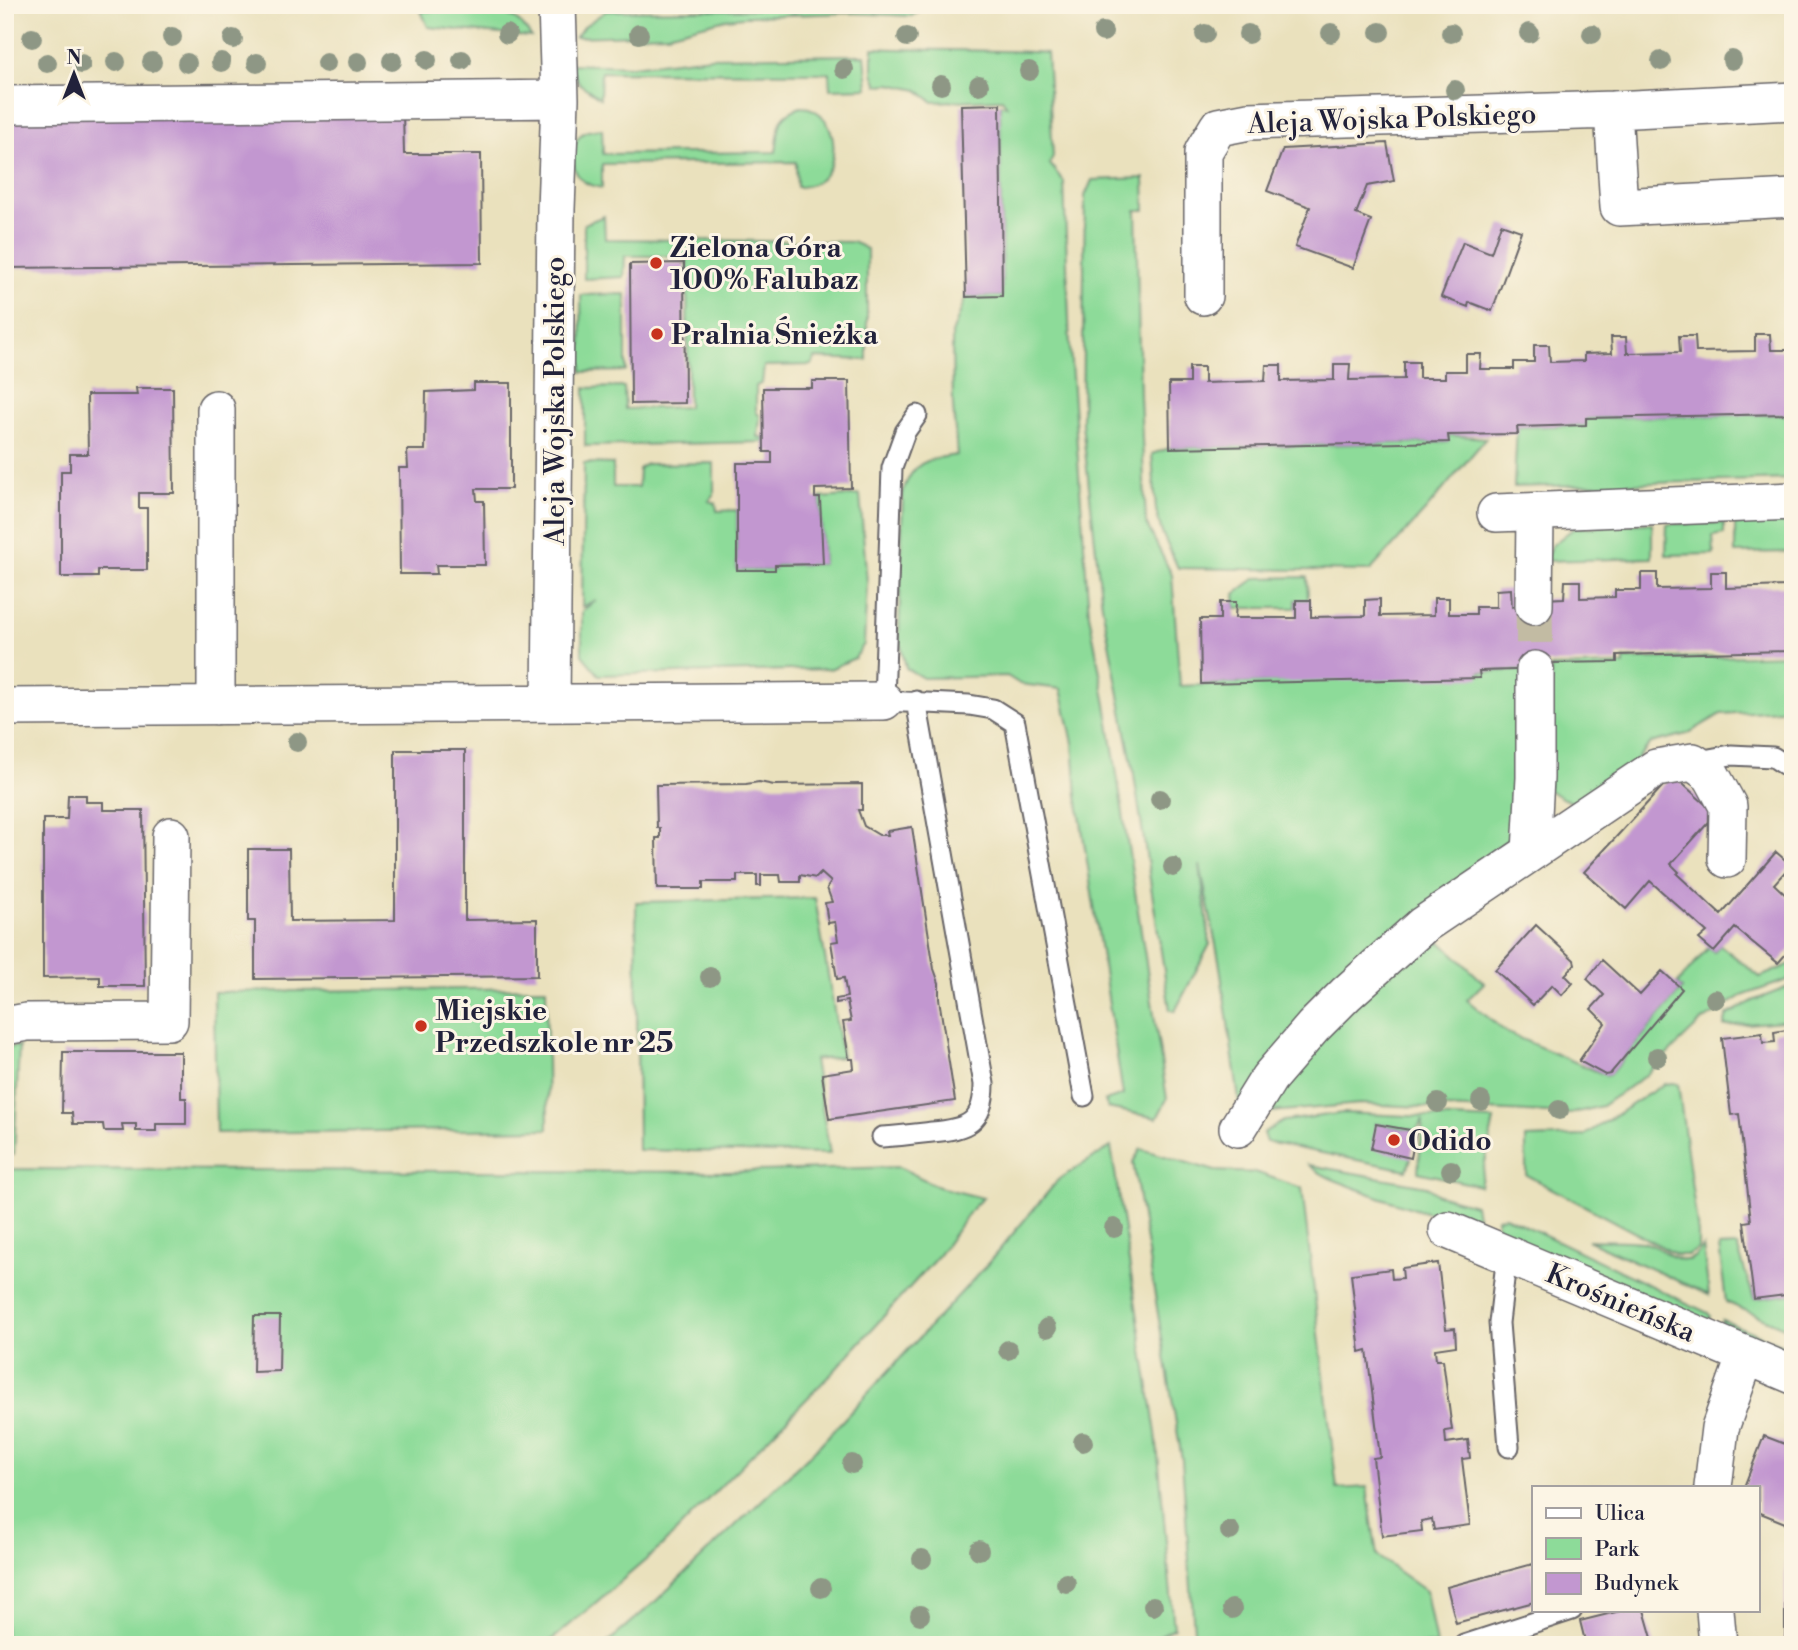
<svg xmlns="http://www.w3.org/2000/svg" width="1798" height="1650" viewBox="0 0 1798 1650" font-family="'Libre Bodoni',serif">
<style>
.green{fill:#8ddb99;stroke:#587e6a;stroke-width:2}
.building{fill:#c297d0}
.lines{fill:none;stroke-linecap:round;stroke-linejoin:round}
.minor-tunnel{stroke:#c2bba3;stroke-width:37;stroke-dasharray:37 18;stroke-linecap:butt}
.service-casing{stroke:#686568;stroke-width:23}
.minor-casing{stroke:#686568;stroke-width:40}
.service{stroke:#fff;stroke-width:19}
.minor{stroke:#fff;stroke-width:37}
.tree{fill:#8e9785}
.poi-dot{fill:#c8321e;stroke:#fcf5e5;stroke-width:2.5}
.labels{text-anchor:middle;stroke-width:6;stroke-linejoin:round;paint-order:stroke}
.street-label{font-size:28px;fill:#22223b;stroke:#fcf5e5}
.poi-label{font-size:28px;font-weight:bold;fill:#22223b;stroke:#fcf5e5;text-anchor:start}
</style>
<rect width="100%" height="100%" fill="#fcf5e5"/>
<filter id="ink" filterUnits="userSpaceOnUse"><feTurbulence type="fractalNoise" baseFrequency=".0143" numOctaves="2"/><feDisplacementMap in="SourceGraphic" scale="14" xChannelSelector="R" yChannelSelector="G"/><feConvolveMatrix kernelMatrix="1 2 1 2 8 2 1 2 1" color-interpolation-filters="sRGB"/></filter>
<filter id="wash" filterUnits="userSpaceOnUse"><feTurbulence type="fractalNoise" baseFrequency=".00686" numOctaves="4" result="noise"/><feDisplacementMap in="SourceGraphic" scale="28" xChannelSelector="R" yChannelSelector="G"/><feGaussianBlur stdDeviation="1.57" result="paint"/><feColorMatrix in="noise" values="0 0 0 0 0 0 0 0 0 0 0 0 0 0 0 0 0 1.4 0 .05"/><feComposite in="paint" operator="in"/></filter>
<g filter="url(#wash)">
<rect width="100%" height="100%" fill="#eae1bd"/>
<!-- green -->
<path class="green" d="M856,8L920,9L918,13L911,16L851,13L751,16L726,19L667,34L576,37L583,27L606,11Z
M497,10C512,16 523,22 531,37L428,27L421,11Z
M873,48C931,51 989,49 1047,53L1053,156L1050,164L1064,182L1070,348L1089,614L1107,710L1167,1099L1157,1118L1108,1108L1105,1101L1123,1095L1077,796L1073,743L1061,689L1020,684L1007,676L923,678L906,668L899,636L903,491C914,460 926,460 957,455L953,406L952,334L966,297L1002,296L1000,104L1007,106L1002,99L933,102L918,90L890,84L878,85L873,73Z
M865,55L868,88L830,89L829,73L601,72L600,98L580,84L568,64L632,66L711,57Z
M801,107C842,107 848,187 797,187L796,162L602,164V188C594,186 587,185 581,179C569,167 570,140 585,132C590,130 597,130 602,129L603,154L776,152C780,129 775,115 801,107Z
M1144,178L1145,210H1136L1140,396L1146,523L1172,575L1180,686L1523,670L1514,833L1240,1107L1219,960L1200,865L1210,944L1175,1011L1170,1010L1133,769L1102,605L1082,423L1085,196L1092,180Z
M604,216L605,239L853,242L867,249V360L815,358L812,365L764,366L762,383L756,386V412L760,416L758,437H763L764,442L585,446V388L624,387L625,409L688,407L687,256H625L624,277L584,279V224Z
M626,294V371L582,372L581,295Z
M1793,414V479L1514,487L1517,427L1586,425V418Z
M1448,435L1486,438L1426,510L1370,571L1178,568L1162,533L1156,510L1152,454L1170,448L1448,442Z
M584,463L613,464V487H638L639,469L646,464L714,463V495L709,501L716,503L717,511L737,510V570H774L775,565L823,564L820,498L860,495L867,583L864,644L855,658L830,669L599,675L582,655V611L596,600L582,607Z
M1652,523V558L1545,561L1551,546L1574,528Z
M1724,523V534L1713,536L1714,554L1666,555L1667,524Z
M1793,523V552L1735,553V524Z
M1307,577L1308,600H1296V608H1236L1235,594L1256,578Z
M1793,655V709L1721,714L1687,734L1651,743L1623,775L1579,805L1564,799L1548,790L1551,667L1624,665V659Z
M815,898L842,1057L814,1060L830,1154L638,1150L636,902Z
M1441,942L1484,983L1467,1000L1507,1033L1605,1075L1610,1074L1682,989L1677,984L1709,947L1714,952L1720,945L1760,977L1793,963V978L1742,996L1701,1022L1646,1075L1602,1106L1570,1114L1360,1104L1249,1114L1392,960Z
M1793,985V1020L1724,1026L1727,1015L1753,1001Z
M546,988L548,1129L216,1133L214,992Z
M19,1046L14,1155H5V1048Z
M1672,1083L1678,1084L1698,1233V1249L1688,1255H1677L1526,1175V1138L1583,1136L1664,1084Z
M1343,1113L1494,1120L1480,1186L1418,1172L1423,1120L1416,1131L1376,1124L1411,1158L1407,1170L1266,1142L1263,1133L1284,1121Z
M1111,1147L1156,1433L1174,1628L1142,1645H605L657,1600L818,1447L984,1268L1059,1179Z
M1141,1149L1215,1171L1258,1173L1302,1188L1337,1489L1367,1487L1377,1556L1426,1591L1436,1645H1195L1182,1460L1133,1162Z
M1309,1165L1426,1186L1438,1195L1475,1205L1479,1226C1436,1216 1394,1204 1353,1187C1337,1181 1322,1176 1309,1165Z
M899,1167L939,1187L983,1198L974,1206L938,1256L835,1370L661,1547L546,1645H5V1169L727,1172Z
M1505,1216L1708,1313L1710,1316L1707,1325L1497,1238V1218Z
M1587,1240C1605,1241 1624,1240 1642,1242C1665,1245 1684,1279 1703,1246L1709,1295Z
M1737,1246L1754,1299L1793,1294V1331L1726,1302L1719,1247Z
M1722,1320L1793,1349V1358L1719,1328Z"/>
<g id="blocks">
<!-- building -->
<path class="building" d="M1000,104L1002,296L966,297L961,105Z
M403,111L404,154H481L482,263L5,268V162H10V115Z
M1387,143L1394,181L1367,186L1356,214L1371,220L1353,268L1295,247L1310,207L1267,191L1283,149Z
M1501,224L1521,231L1492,311L1469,302L1468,307L1441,297L1463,242L1491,253Z
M684,263L685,403L631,404L630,264Z
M1755,334H1770L1771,350H1793V414L1586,418V425L1517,427L1518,434L1448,435L1449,442L1170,448L1169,383H1189V367H1204V383L1265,381L1266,365H1281V381L1334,380V364H1350L1349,380L1404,379V362H1419V378H1445V371H1466V354H1481L1480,369H1514V362H1534V345H1549L1550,362L1584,361V354L1612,353L1611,337H1626L1627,353L1680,352L1679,336H1695L1696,352L1755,351Z
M812,381H849L851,488L815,489V498H820L823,564L775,565V570H737V463H772V452H764L763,388H812Z
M474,383H511V489H476L477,501H484L485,565H436L437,574H400L399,468H408L407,450H425L426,392L474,390Z
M136,388H173L174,493H139V508H147V570H98V577H61V471H70V454H88L87,395H137Z
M1786,570H1793V651L1617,655V662L1547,663V669L1479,671L1480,678L1201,684L1200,619H1220V602H1236L1235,618H1296V600H1311V617L1365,616V600L1380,599V616L1434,615V598H1449V614H1476V607H1496V590L1511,589L1512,607L1543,599L1564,598L1565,581H1580V598L1615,597V590H1641V573H1657V589L1711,588V572H1726V588L1786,586Z
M395,750H465V920L537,919V976L255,979V921H248V849H289L290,921L395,920Z
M1673,775L1716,814L1671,864L1679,872L1677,874L1721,915L1776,852L1791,865L1774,884L1793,902V946L1778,963L1735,928L1714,952L1699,939L1707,932L1650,881L1626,909L1584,872Z
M759,782L774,785L862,784V810H858L864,826L879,835H888L887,831L912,827L934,969L939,983V999L955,1101L829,1119L822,1074L854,1069L853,1059H849L843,1022L851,1021L847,1001L836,1003V999L847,997L844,978L837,979L831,942L838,941L835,922L828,923L825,903L832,902L827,888L831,882L821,873L816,878L800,875V882H781L780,875H761V886H757V875H737V882H703V889H657L656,838H660V828H657L656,785L746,784Z
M68,795H86V802H103V810H143L145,986H100V977L43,978V819H67Z
M1536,925L1574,960L1575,964L1565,975L1573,983L1562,995L1552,985L1533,1005L1495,970Z
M1602,960L1640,995L1662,971L1682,989L1610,1074L1605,1075L1579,1061L1605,1023L1591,1009L1604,995L1587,979Z
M1793,1029V1294L1754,1299L1744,1222L1751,1221L1739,1114L1731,1115L1722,1038L1762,1033L1763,1043L1775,1042L1774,1032Z
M63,1052H181V1098H186V1124H156V1131H136V1124H122L123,1131H104L103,1124H73L72,1113H62Z
M1376,1124L1416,1131L1411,1158L1371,1149Z
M1438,1263L1446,1329L1455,1328L1456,1346L1435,1349L1436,1360H1443L1452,1430L1445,1431L1446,1443L1468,1440L1470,1458L1462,1459L1470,1525L1434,1530L1432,1519L1421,1521L1422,1531L1382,1536L1373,1458L1380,1457L1367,1350L1360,1352L1351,1274L1391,1269L1392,1279L1403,1278L1402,1268Z
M254,1316H280L279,1371L253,1372Z
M1764,1436L1793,1447V1645H1785V1523L1758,1512V1487H1744Z
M1533,1564L1534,1602L1456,1623L1447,1587Z
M1624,1610H1644L1654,1645H1586L1580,1621Z"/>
</g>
</g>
<g filter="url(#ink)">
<use href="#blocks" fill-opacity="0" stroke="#686568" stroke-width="2"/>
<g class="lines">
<!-- minor-tunnel -->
<path class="minor-tunnel" d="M1534,606L1535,670"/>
<defs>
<path id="service" d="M917,415L905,432L892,468L884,701L969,705L993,709L1015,723L1084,1096
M1693,762L1731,755L1773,757L1793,770
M882,1137C899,1136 915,1134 932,1132C967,1129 984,1123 984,1084L916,701
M1507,1254L1499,1323L1509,1447
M1464,1645L1572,1610"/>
<path id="minor" d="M1793,101L1613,110L1619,207L1793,198
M5,105L560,99
M1203,296V152L1218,127L1249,121L1613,110
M216,409V706
M1496,513L1793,501
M1534,606L1535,513
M551,703L556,209L560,99L557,5
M5,707L884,701
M1531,852L1535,778V670
M5,1026L27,1022L169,1021L171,836
M1238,1128L1269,1078L1313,1027L1346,994L1423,925L1656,768L1693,762L1711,775L1728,806L1727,859
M1448,1230L1793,1375
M1713,1487L1720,1428L1746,1355
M1715,1610L1718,1645"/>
</defs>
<!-- service casing -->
<use href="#service" class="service-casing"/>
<!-- minor casing -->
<use href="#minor" class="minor-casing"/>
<!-- service -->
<use href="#service" class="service"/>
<!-- minor -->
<use href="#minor" class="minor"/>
</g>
<!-- trees -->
<g class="tree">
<circle cx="1103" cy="32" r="10"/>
<circle cx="1380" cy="32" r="10"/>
<circle cx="1331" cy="33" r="10"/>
<circle cx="1451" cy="33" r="10"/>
<circle cx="1529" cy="33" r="10"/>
<circle cx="507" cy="34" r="10"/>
<circle cx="639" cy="34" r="10"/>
<circle cx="1205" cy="34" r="10"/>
<circle cx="1248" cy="34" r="10"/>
<circle cx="1592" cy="34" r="10"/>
<circle cx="172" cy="37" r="10"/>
<circle cx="907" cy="37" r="10"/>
<circle cx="32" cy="38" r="10"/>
<circle cx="233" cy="39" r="10"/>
<circle cx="427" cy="60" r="10"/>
<circle cx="462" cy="60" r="10"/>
<circle cx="1732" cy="60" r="10"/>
<circle cx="392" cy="61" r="10"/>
<circle cx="1661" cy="61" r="10"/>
<circle cx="116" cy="62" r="10"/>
<circle cx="152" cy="62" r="10"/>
<circle cx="221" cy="62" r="10"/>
<circle cx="358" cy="62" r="10"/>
<circle cx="47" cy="63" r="10"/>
<circle cx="187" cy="63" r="10"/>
<circle cx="257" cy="63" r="10"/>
<circle cx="326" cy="63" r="10"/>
<circle cx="81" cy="64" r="10"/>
<circle cx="844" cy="69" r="10"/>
<circle cx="1029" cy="71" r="10"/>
<circle cx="941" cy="85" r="10"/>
<circle cx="979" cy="85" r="10"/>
<circle cx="1455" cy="90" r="10"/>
<circle cx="297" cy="742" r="10"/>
<circle cx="1160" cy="799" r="10"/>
<circle cx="1173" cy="867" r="10"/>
<circle cx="710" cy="977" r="10"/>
<circle cx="1715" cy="999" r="10"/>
<circle cx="1657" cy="1057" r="10"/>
<circle cx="1481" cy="1101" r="10"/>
<circle cx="1438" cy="1103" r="10"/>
<circle cx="1559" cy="1110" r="10"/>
<circle cx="1451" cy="1170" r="10"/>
<circle cx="1114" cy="1228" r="10"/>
<circle cx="1047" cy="1328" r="10"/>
<circle cx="1008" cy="1350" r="10"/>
<circle cx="1083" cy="1442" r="10"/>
<circle cx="852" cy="1464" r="10"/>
<circle cx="1230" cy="1531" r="10"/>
<circle cx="979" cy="1550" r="10"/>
<circle cx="922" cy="1559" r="10"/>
<circle cx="1066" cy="1583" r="10"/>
<circle cx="821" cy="1588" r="10"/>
<circle cx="1153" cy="1606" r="10"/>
<circle cx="1232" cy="1609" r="10"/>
<circle cx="920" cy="1615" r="10"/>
</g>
</g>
<!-- markers -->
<g class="poi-dot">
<circle cx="656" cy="263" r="7"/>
<circle cx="657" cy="334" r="7"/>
<circle cx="421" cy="1026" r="7"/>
<circle cx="1394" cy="1140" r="7"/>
</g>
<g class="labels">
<!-- street labels -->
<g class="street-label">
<text transform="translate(1392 118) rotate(-2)" y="10">Aleja Wojska Polskiego</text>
<text transform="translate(554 401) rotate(-90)" y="10">Aleja Wojska Polskiego</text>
<text transform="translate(1621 1302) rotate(23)" y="10">Krośnieńska</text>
</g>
<!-- poi labels -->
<g class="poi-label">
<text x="670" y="257">Zielona Góra<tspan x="670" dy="32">100% Falubaz</tspan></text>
<text x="671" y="344">Pralnia Śnieżka</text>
<text x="435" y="1020">Miejskie<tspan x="435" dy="32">Przedszkole nr 25</tspan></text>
<text x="1408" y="1150">Odido</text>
</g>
</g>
<!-- margin -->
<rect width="1798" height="1650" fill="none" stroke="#fcf5e5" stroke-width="28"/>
<!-- legend -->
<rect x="1532" y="1486" width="228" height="126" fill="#fcf5e5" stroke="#a5a1a1" stroke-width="2"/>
<rect x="1546" y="1508" width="35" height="10" fill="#ffffff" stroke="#a5a1a1" stroke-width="2"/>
<text x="1595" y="1520" font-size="21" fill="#22223b">Ulica</text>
<rect x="1546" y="1538" width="35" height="21" fill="#8ddb99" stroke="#a5a1a1" stroke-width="2"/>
<text x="1595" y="1556" font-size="21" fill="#22223b">Park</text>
<rect x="1546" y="1573" width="35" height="21" fill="#c297d0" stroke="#a5a1a1" stroke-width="2"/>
<text x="1595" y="1590" font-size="21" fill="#22223b">Budynek</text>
<!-- north arrow -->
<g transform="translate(74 74)" stroke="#fcf5e5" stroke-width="5" paint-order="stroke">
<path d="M0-5L12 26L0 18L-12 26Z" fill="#22223b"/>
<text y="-10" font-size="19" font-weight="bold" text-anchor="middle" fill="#22223b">N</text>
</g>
</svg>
